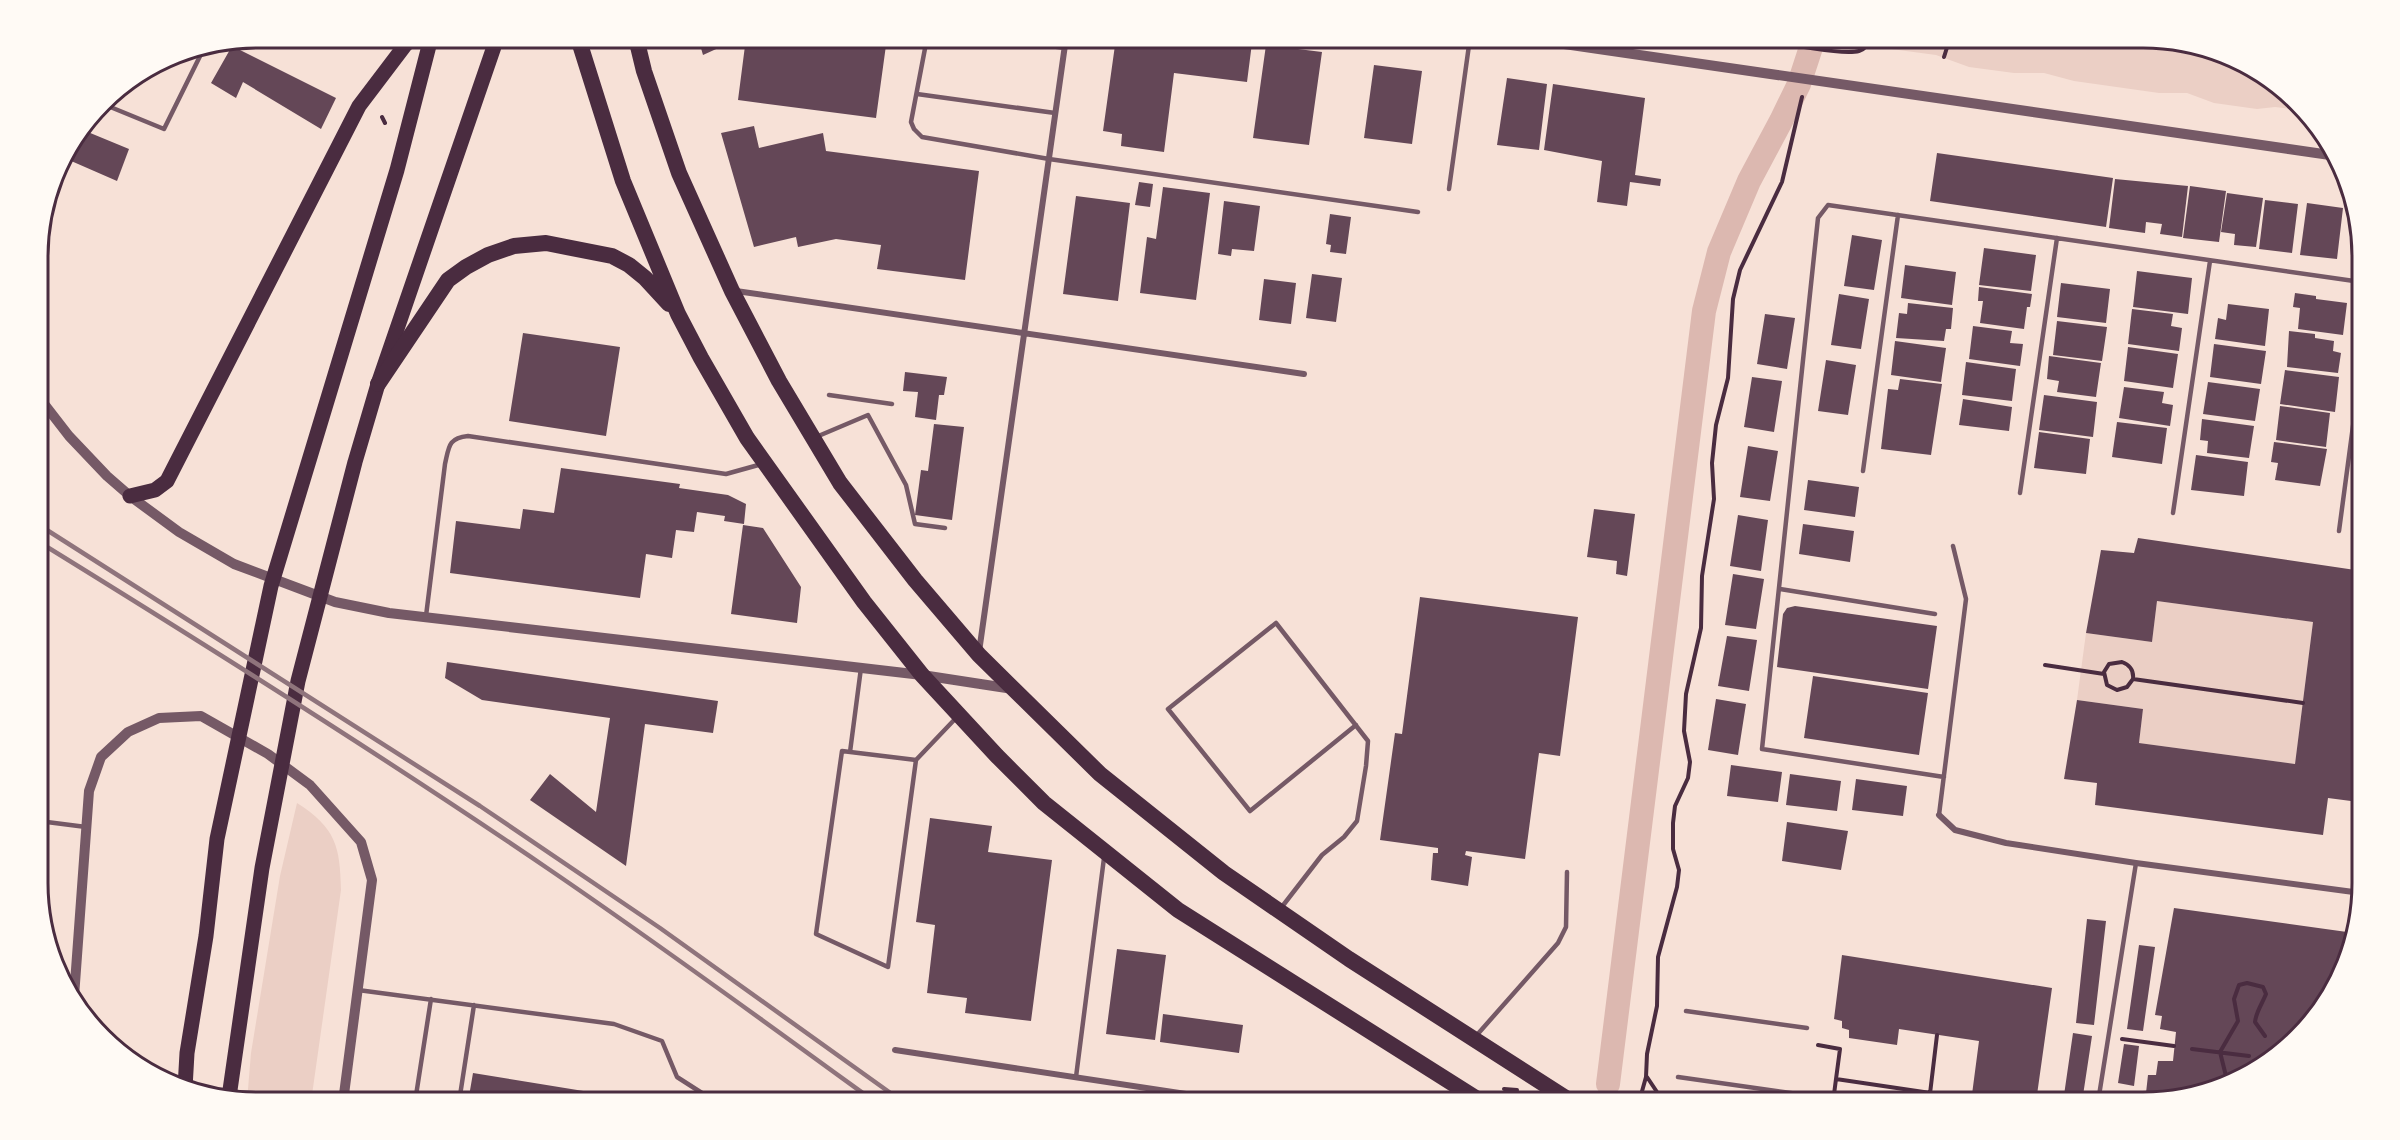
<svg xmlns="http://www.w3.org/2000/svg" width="2400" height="1140" viewBox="0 0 2400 1140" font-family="'Zilla Slab',serif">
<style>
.green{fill:#ebcfc5}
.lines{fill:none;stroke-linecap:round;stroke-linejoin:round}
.canal{stroke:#dcb8b0;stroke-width:24}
.building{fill:#644757}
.path{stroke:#4a2c40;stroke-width:4}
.service{stroke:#755966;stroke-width:4.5}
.minor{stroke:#755966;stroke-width:6}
.tertiary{stroke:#755966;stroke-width:10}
.primary{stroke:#4a2c40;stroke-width:15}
.trunk{stroke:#4a2c40;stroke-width:16}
.rail{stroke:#8f747c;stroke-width:4.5}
.rim{fill:none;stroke:#4a2c40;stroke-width:3}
</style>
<rect width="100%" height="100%" fill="#f7e1d7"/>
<!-- green -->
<path class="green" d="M1809,38H2143L2227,54L2300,110L2275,107L2257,109L2214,103L2187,93H2159L2074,81L2044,73H2014L1969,67L1936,55Z
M2157,601L2313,622L2295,764L2139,743L2143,709L2077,700L2086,633L2152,642Z
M297,803C336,828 340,846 341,890L311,1102L247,1101L251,1053L280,876Z"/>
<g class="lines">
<!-- canal -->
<path class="canal" d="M1608,1084L1704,311L1719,252L1749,181L1781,121L1799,84L1814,38"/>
</g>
<!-- building -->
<path class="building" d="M698,38H722L725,45L703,55Z
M746,38H887L876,118L738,100Z
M1116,38H1206L1252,43L1247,82L1174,73L1164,152L1121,146L1122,134L1103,131Z
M1266,45L1322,52L1309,145L1253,138Z
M232,46L336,98L321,129L243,82L236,98L211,83Z
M1374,65L1422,71L1412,144L1364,138Z
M1507,78L1547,84L1539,150L1497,145Z
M1553,84L1645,98L1635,175L1661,179L1660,186L1630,182L1627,206L1597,202L1602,161L1544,150Z
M754,126L759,148L823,133L826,151L979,171L965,280L877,269L881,245L836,239L798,247L796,237L754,247L721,133Z
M83,130L129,149L117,181L62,157Z
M1937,153L2113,178L2106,227L1930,201Z
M2115,179L2188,186L2182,237L2160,234L2162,224L2146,222L2145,233L2109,228Z
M1139,182L1153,184L1150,207L1135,205Z
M2190,186L2226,191L2219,242L2183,238Z
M1163,187L1210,193L1196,300L1140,293L1147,237L1156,239Z
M2227,193L2263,198L2256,247L2234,245L2235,234L2221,232Z
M1076,196L1130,203L1118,301L1063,294Z
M2265,200L2298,204L2292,253L2259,249Z
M1224,201L1260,206L1254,251L1232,249L1231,256L1218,254Z
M2307,203L2343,208L2337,259L2300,255Z
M1330,214L1351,217L1346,254L1330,252L1331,245L1326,244Z
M1852,235L1882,240L1874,290L1844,286Z
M1984,248L2036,255L2031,291L1979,285Z
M1905,265L1956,272L1952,305L1901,298Z
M2137,271L2192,278L2188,314L2133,307Z
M1312,274L1342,278L1336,322L1306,318Z
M1264,279L1296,283L1291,324L1259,320Z
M2061,283L2110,289L2106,323L2057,317Z
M1979,287L2032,294L2030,307H2027L2024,329L1980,323L1983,301H1978Z
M2295,293L2316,296V299L2347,303L2343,335L2298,329L2300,308L2293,307Z
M1839,294L1869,299L1861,349L1831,345Z
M1908,303L1953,308L1951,329H1946L1944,341L1896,338L1899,313L1907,314Z
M2228,304L2269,309L2265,346L2215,339L2218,318L2226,320Z
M2132,309L2173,314L2171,326L2182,328L2179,351L2128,344Z
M1765,314L1795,318L1787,369L1757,364Z
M2057,321L2107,327L2102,361L2053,355Z
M1973,326L2012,331L2010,343L2023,344L2020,366L1969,359Z
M2289,331L2315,334V338L2334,341L2333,351L2341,353L2338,373L2287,367Z
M523,333L620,347L606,436L509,421Z
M1895,341L1946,348L1941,382L1891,375Z
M2214,344L2266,351L2261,384L2210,377Z
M2128,347L2178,354L2173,388L2124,381Z
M2049,356L2101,363L2096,397L2057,392L2059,381L2047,379Z
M1826,360L1856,365L1848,415L1818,411Z
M1966,362L2016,369L2012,401L1962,395Z
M2285,370L2339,377L2335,412L2280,404Z
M905,372L947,377L944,395H939L936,420L915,417L918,392L903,391Z
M1752,377L1782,381L1774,432L1744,427Z
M1900,379L1942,384L1931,455L1881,449L1888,389L1898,390Z
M2208,382L2260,389L2255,421L2203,414Z
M2124,387L2164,392L2162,403L2173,405L2170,426L2119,418Z
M2044,395L2097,402L2093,437L2039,430Z
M1963,399L2012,407L2009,431L1959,425Z
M2280,406L2330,413L2326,447L2276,440Z
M2202,419L2254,426L2249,458L2207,453L2208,441L2200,440Z
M2117,422L2167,428L2162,464L2112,457Z
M934,424L964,427L952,520L915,515L921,470L928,471Z
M2039,432L2090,439L2086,474L2034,468Z
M2274,442L2327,449L2320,486L2275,480L2278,463L2271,462Z
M1748,446L1778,451L1770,501L1740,497Z
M2196,455L2248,462L2244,496L2191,490Z
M561,468L680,484L679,488L728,495L746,504L744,524L724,521L725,516L697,512L694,532L676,530L672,558L646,554L640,598L450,573L456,521L520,529L523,509L554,513Z
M2359,472H2361V506L2355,505Z
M1808,480L1859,487L1855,517L1804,510Z
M1594,509L1635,514L1627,576L1616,574L1617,561L1587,557Z
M1738,515L1768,520L1761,571L1730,566Z
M1803,524L1854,531L1850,562L1799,554Z
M743,525L763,528L801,587L797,623L731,614Z
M2138,538L2362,571V718L2351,801L2328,798L2323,835L2095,805L2097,783L2064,779L2077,700L2143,709L2139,743L2295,764L2313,622L2157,601L2152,642L2086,633L2101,550L2134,553Z
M1733,574L1764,579L1756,629L1725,625Z
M1420,597L1578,617L1560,756L1539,753L1525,859L1466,851L1465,855L1472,857L1468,886L1431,880L1433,853H1438V848L1380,840L1395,733L1402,734Z
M1795,606L1937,626L1928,689L1777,667L1783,614L1787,608Z
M1727,636L1757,640L1749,691L1718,686Z
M447,662L718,701L713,733L645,724L626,866L530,800L550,774L596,812L610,718L482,700L445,678Z
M1813,676L1928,693L1919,755L1804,738Z
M1716,699L1746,704L1738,755L1708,750Z
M1731,765L1782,772L1778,802L1727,796Z
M1790,774L1841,781L1837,811L1786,805Z
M1856,779L1907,786L1903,816L1852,810Z
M930,818L992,826L988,852L1052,860L1031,1021L965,1013L967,998L927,993L935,925L916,922Z
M1787,822L1848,831L1841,870L1782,861Z
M2174,908L2347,932L2352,937L2346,967L2317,1017L2265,1065L2214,1091L2157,1102H2145L2148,1075H2156L2158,1061H2173L2176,1032L2160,1029L2162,1016L2155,1015Z
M2087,919L2106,921L2094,1025L2076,1023Z
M2139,945L2155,947L2143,1031L2127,1029Z
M1117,949L1166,955L1155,1040L1106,1034Z
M1842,955L2052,988L2036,1102H1971L1979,1041L1899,1029L1897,1045L1849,1038V1030L1842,1028V1021L1834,1019Z
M1163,1014L1243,1025L1239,1053L1160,1042Z
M2073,1033L2092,1036L2082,1102H2063Z
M2124,1044L2139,1046L2134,1086L2118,1083Z
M473,1073L608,1095L607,1102H468Z"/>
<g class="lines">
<!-- path -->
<path class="path" d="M1771,38C1782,45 1845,55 1859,51C1866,49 1869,43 1872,38
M1944,57L1950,38
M382,117L385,123
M2045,665L2104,674
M2133,679C2134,670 2130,665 2122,662L2109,664L2104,672L2107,685L2117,690L2127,687L2133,679L2303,703
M2122,1039L2174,1046
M1818,1045L1840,1049L1836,1079
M2192,1049L2249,1056
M1647,1077L1659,1095V1102
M2228,1084L2220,1052L2238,1021L2234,999L2239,985L2247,983L2263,987L2266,994C2262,1004 2256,1012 2255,1022L2265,1036
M1504,1089L1517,1090
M1639,1102L1646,1077L1647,1054L1657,1006L1658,957L1677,887L1679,870L1673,849V823L1675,806L1688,778L1690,762L1684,731L1686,694L1701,628L1702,576L1714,499L1712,463L1716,425L1728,378L1733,299L1740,270L1782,182L1802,97
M1833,1102L1836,1079L1971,1099
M1929,1102L1937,1035"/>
<!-- service -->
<path class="service" d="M927,38L911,122L914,129L922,137L1049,159L1418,212
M989,38L1065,48
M917,94L1055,113
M103,104L164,129L204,48
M1449,189L1470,38
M829,395L892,404
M816,437L868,415L906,485L915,524L945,528
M1863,471L1898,215
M2020,493L2057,238
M2173,513L2210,261
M2339,531L2361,366
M1780,589L1935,614
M426,616L445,464C449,447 448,438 468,436L726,474L762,464
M842,751L916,760L888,967L816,934Z
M850,752L861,668
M916,760L956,718
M1944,777L1762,749L1818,218L1828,205L2361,282
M1939,815L1966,599L1953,546
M39,821L86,827
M1281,908L1322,855L1344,837L1357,821L1366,766L1368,741L1276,623L1168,709L1250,811L1356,725
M358,990L614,1024L662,1041L677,1077L716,1102
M1686,1011L1807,1028
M1476,1036L1558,943L1566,927L1567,872
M1076,1077L1104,858
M1678,1077L1798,1094
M415,1102L431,999
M459,1102L474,1005
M2098,1102L2136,863"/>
<!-- minor -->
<path class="minor" d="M736,291L1304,374
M979,652L1066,38
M1939,815L1955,830L2006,843L2136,863L2361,893
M895,1050L1239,1102"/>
<!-- tertiary -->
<path class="tertiary" d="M1522,38L2330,155
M38,396L69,436L107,476L130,496L179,532L234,564L335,602L389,613L922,675L1013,689
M74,997L89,791L101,757L128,732L159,718L201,716L268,754L310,785L361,842L372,880L343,1102"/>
<!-- primary -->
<path class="primary" d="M130,496L155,490L167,481L359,106L406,44L417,38
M185,1088L187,1053L206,936L217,839L271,586L397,170L431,38
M229,1097L262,868L298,681L355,462L378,384L497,38"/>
<!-- trunk -->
<path class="trunk" d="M578,38L623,181L678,314L701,358L747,438L864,602L922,675L997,756L1044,803L1178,910L1482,1102
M636,38L644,71L679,173L732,291L779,381L840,483L915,580L979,655L1100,774L1224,873L1349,959L1572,1102
M378,384L448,280L466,267L488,255L514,246L546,243L612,256L629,265L645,278L669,304"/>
<!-- rail -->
<path class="rail" d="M39,525L480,806L660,928L903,1102
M39,542C211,648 383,756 550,870C660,945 768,1024 875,1102"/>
</g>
<!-- crop -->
<path d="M0 0H2400V1140H0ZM257 48H2143A209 209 0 0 1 2352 257V883A209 209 0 0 1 2143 1092H257A209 209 0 0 1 48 883V257A209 209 0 0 1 257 48Z" fill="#fffaf5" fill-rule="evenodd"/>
<path class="rim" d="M257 48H2143A209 209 0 0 1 2352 257V883A209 209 0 0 1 2143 1092H257A209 209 0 0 1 48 883V257A209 209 0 0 1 257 48Z"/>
</svg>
